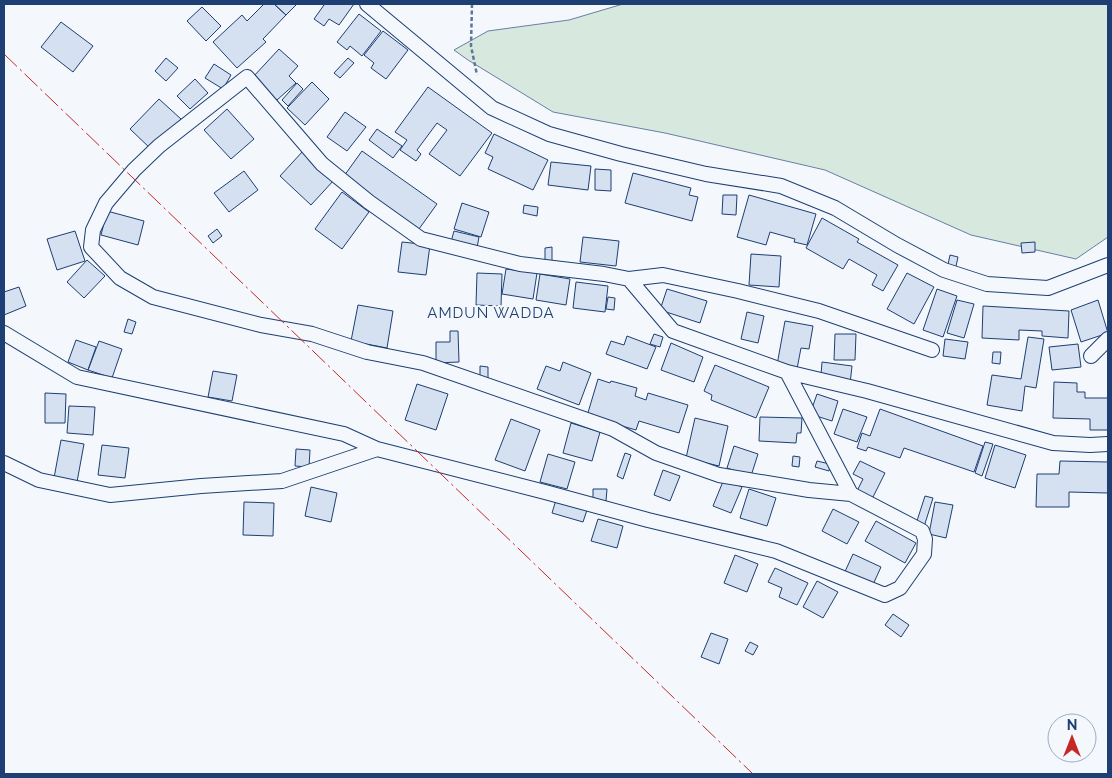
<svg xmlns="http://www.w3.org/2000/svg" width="1112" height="778" viewBox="0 0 1112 778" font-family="Raleway,sans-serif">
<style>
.green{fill:#d7e8df;stroke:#687fa3}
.building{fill:#d5e0f0;stroke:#1d3f73}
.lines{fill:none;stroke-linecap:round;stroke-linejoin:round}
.minor-casing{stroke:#1d3f73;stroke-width:16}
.path{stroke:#5e769c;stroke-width:2.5;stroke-dasharray:4 2.5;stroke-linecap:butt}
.minor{stroke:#f4f7fb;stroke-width:14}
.power{stroke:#c62828;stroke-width:1;stroke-dasharray:18 4 2.5 4;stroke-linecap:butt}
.labels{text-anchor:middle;stroke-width:4;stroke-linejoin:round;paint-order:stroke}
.neighbourhood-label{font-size:15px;letter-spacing:1px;fill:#1d3f73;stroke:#f4f7fb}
</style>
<rect width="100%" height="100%" fill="#f4f7fb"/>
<!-- green -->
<path class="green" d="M623,4H1108V237L1076,259L971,235L825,170L665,133L553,112L468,60L454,50L488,31L569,20Z"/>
<!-- building -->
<path class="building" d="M264,4H274L286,15L263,39L266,42L237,68L213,42L242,15L247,21Z
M274,4H297L286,15Z
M322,4H354L339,25L329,19L324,26L314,19L324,5Z
M202,7L221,26L206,41L187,21Z
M359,14L381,31L362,56L350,46L347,50L337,42Z
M61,22L93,46L73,72L41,47Z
M383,31L408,50L386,79L371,68L374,63L364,55Z
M279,49L298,66L289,76L296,83L277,100L253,77Z
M166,58L178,68L166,81L155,71Z
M348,58L354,63L340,78L334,73Z
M214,64L231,75L223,89L205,78Z
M195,79L208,93L190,109L177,96Z
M312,82L329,99L305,125L287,108Z
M297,83L303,89L288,106L282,100Z
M428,87L492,133L460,176L429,154L447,130L437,123L417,150L421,154L416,161L400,150L407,140L395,132Z
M159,99L181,119L152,150L130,129Z
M227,109L254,139L231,159L204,130Z
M345,112L366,127L347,151L327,137Z
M377,129L402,146L393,158L369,140Z
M494,134L548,160L533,190L488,169L493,157L485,153Z
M303,151L334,180L311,205L280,176Z
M362,151L437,204L419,229L344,176Z
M551,162L591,166L588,190L548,185Z
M595,169L611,170V191L595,190Z
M244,171L258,190L229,212L214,193Z
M633,173L691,188L689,195L698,197L692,221L625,203Z
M342,192L369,212L342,249L315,229Z
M723,195H737L736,215L722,214Z
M749,195L816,214L807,245L794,242L795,239L770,232L766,245L737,237Z
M462,203L489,212L481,237L454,229Z
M524,205L538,207L537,216L523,213Z
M107,211L144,221L138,245L101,235Z
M822,218L859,239L857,242L898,265L883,291L872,285L877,275L849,259L843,269L806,248Z
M217,229L222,236L213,243L208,236Z
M75,231L85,261L57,270L47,239Z
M454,231L479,237L477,248L451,242Z
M583,237L619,241L616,266L580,262Z
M402,242L430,245L426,275L398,272Z
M1035,242V252L1022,253L1021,243Z
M552,247V261H545V248Z
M751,254L781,256L779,287L749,285Z
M950,255L958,257L955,271L947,269Z
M87,260L105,276L84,298L67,282Z
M506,269L537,273L533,299L502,294Z
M477,273L502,274L501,306L476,305Z
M907,273L934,287L914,324L887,309Z
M540,274L570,279L566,305L536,300Z
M576,282L608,286L605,312L573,308Z
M19,287L26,306L4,315V292Z
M667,289L707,301L700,323L660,310Z
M937,289L957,296L943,337L923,330Z
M608,297L615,298L614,310L606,309Z
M957,300L974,304L964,338L947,333Z
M1098,300L1108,333L1081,342L1071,310Z
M358,305L393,311L387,348L351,341Z
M983,306L1069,311L1068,338L1042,336V331L1019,330V340L982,338Z
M747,312L764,316L758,343L741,339Z
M128,319L136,322L132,334L124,332Z
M785,321L813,326L809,349L801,348L797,369L777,365Z
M450,331H458L459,362L436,363V342H450Z
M654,334L663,337L660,347L650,344Z
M835,334H856L855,360H834Z
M627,336L656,347L647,369L606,354L611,341L624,345Z
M1028,337L1044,339L1036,388L1025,386L1022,411L987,405L992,375L1021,379Z
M945,339L968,342L965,359L943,356Z
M76,340L96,347L88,370L68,362Z
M99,341L122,349L112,378L88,370Z
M671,343L703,357L694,382L661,370Z
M1078,344L1081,367L1052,370L1049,347Z
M993,352H1001L1000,364L992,363Z
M563,362L591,373L579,405L537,389L546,366L560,371Z
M822,362L852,366L850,384L821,375Z
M715,365L769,387L756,418L711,400L712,395L704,391Z
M480,366L488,367V380H480Z
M213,371L237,375L232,401L208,397Z
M598,379L610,383L611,381L637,388L635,396L646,400L648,393L688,405L679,433L639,421L636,430L587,416Z
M1054,382L1077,383V392H1085V398H1108V430H1090V419L1053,418Z
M417,384L448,394L436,430L405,420Z
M45,393L66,394L65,423H45Z
M817,394L838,401L832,421L810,414Z
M69,406L95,407L93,435L67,433Z
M843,409L867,417L857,442L834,434Z
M880,409L983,446L974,472L904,448L900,458L868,447L866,451L857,448L862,433L870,436Z
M760,417L802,418L801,433H797L796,443L759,441Z
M695,418L728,426L719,466L686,458Z
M511,419L540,430L525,471L495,460Z
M571,423L600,432L592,461L563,453Z
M61,440L84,444L77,482L54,478Z
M985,442L993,444L982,476L975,473Z
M102,445L129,448L125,478L98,475Z
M995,445L1026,455L1015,488L985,478Z
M734,446L758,454L751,476L727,468Z
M296,449L310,450L309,467L295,466Z
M625,453L631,455L623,479L617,476Z
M548,454L575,462L567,489L540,482Z
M793,456L800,457L799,467L792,466Z
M817,461L830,464L829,471L815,467Z
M860,461L885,473L871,501L856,493L863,479L853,474Z
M1060,461L1108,462V493L1069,492V507H1036L1037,474H1059Z
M663,470L680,476L670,501L654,495Z
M724,479L742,487L731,513L713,506Z
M311,487L337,493L331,522L305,516Z
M593,489H607L606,501L593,500Z
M749,489L776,498L767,526L740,518Z
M925,496L933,498L923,530L915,527Z
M556,500L587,510L583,522L552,513Z
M244,502L274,503L273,536L243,535Z
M935,502L953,505L946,538L929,534Z
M833,509L859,522L847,544L822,531Z
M598,519L623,526L617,548L591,541Z
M876,521L916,543L905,563L865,541Z
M853,554L881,567L871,589L843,576Z
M735,555L758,564L747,592L724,583Z
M775,568L808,583L797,605L779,597L782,588L768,582Z
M817,581L838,592L823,618L803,607Z
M893,614L909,625L901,637L885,625Z
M711,633L728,639L719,664L701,657Z
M750,642L758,646L753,655L745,651Z"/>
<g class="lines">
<defs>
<path id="minor" d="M367,4L492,108L549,134L621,154L706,174L781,186L835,208L897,245L944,270L987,284L1048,288L1108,265
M629,279L673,331L787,372L867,391L1053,443L1090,445L1108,444
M4,333L77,377L344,434L377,449L545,492L648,520L776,551L885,595L900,588L924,554L925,539L922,531L851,494L787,372
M1091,356L1108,339
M4,463L39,480L110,495L201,486L282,481L377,449
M851,494L809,490L719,475L656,453L613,429L423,363L367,352L312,334L261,325L153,297L120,278L91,247L93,230L106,203L134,170L159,146L247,77L322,164L369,202L421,239L520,264L604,274L629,279L663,275L738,291L819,311L932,350"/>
</defs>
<!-- minor casing -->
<use href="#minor" class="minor-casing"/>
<!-- path -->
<path class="path" d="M472,4L471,46L477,75"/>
<!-- minor -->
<use href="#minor" class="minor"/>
<!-- power -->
<path class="power" d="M4,54L753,774"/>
</g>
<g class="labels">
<!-- neighbourhood labels -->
<g class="neighbourhood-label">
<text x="491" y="318">AMDUN WADDA</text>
</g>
</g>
<!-- border -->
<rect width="1112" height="778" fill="none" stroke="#1d3f73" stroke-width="10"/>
<!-- north arrow -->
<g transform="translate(1072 738)"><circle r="24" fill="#f4f7fb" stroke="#9eadc5"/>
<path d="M0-4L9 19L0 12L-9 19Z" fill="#c62828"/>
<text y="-8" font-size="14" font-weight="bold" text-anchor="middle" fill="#1d3f73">N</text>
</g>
</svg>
